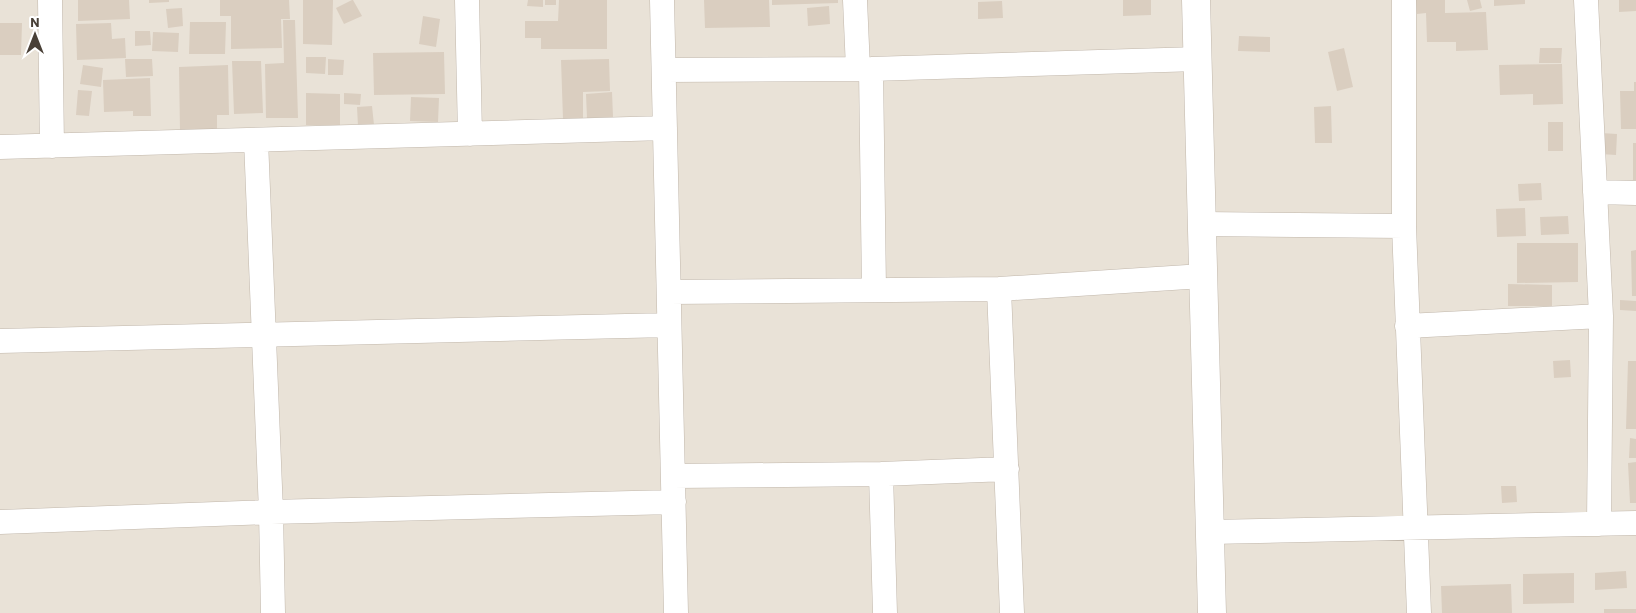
<svg xmlns="http://www.w3.org/2000/svg" width="1636" height="613" viewBox="0 0 1636 613" font-family="Barlow,sans-serif">
<style>
.residential{fill:#e9e2d7}
.building{fill:#dacec0}
.lines{fill:none;stroke-linecap:round;stroke-linejoin:round}
.minor-casing{stroke:#c1b7ab;stroke-width:25}
.tertiary-casing{stroke:#c1b7ab;stroke-width:29}
.minor{stroke:#fff;stroke-width:24}
.tertiary{stroke:#fff;stroke-width:28}
</style>
<rect width="100%" height="100%" fill="#f5f0e9"/>
<!-- residential -->
<path class="residential" d="M0,0H1636V613H0Z"/>
<!-- building -->
<path class="building" d="M78,0H129L130,19L78,21Z
M149,0H169V2L149,3Z
M220,0H289L290,19H281L282,48L231,49V16H220Z
M303,0H333L332,45L303,44Z
M352,0H353L362,16L344,24L336,8Z
M528,0H543V7L527,6Z
M545,0H556V5H545Z
M559,0H607V49H541V38H525V21H558Z
M704,0H769L770,27L705,28Z
M772,0H838V3L772,5Z
M1123,0H1151V15L1123,16Z
M1416,0H1445V13L1486,12L1488,50L1456,51V42H1427L1426,13L1417,14Z
M1467,0H1480L1482,8L1470,11Z
M1494,0H1525V4L1494,6Z
M1619,0H1636V11L1619,12Z
M1002,1L1003,18L978,19V2Z
M829,6L830,24L808,26L807,8Z
M182,8L183,26L168,28L166,9Z
M423,16L440,19L436,47L419,44Z
M283,20H295L298,118H266L265,64L284,63Z
M190,22H226L225,54H189Z
M0,23H22L21,55H0Z
M111,23L112,39L125,38L126,58L77,60L76,24Z
M135,31H150L151,45L135,46Z
M153,32L179,33L178,52L152,51Z
M1239,36L1270,37V52L1238,51Z
M1344,48L1353,87L1337,91L1328,52Z
M1540,48H1562L1561,63H1539Z
M444,52L445,94L374,95L373,53Z
M306,57H326L325,74L306,73Z
M125,59H152L153,76L126,77Z
M328,59L344,60L343,75H328Z
M609,59L610,91L583,92V118L563,119L561,60Z
M232,61H261L263,113L234,114Z
M1562,64L1563,104L1533,105V94L1500,95L1499,65Z
M83,65L103,68L101,87L80,84Z
M228,65L229,115H217V131H180L179,67Z
M150,78L151,116H133V111L104,112L103,80Z
M1634,82H1636V129H1621L1620,91H1634Z
M78,90L92,91L89,116L76,115Z
M612,92L613,117L587,118L586,94Z
M306,93L340,94V125H306Z
M344,93L361,94L360,105L344,104Z
M411,97L439,98L438,122L410,121Z
M372,106L374,125L358,126L357,107Z
M1331,106L1332,143H1315L1314,107Z
M1548,122H1563V151H1548Z
M1601,133L1617,134L1616,155L1600,154Z
M1633,143H1636V180H1633Z
M1541,183L1542,200L1519,201L1518,184Z
M1525,208L1526,236L1497,237L1496,209Z
M1568,216L1569,234L1541,235L1540,217Z
M1517,243H1578V282L1517,283Z
M1636,250V296H1632L1631,251Z
M1508,284L1552,285V306H1508Z
M1620,300L1636,301V311L1620,310Z
M1570,360L1571,377L1554,378L1553,361Z
M1628,361H1636V429H1626Z
M1630,438L1636,439V458H1629Z
M1636,462V503H1630L1628,463Z
M1501,486H1516L1517,502L1502,503Z
M1626,571L1627,588L1595,590V573Z
M1574,573V603L1523,604V574Z
M1511,584L1512,613H1442L1441,586Z
M1604,609H1636V613H1604Z"/>
<g class="lines">
<defs>
<path id="minor" d="M50,0L52,146
M467,0L470,134
M662,0L676,613
M855,0L858,69
M1404,0V226L1419,613
M1586,0L1601,316L1599,524
M871,69L874,290
M664,70L871,69L1198,59
M256,140L271,512L273,613
M0,147L665,128
M1595,192L1636,193
M1202,224L1404,226
M999,289L1012,613
M669,292L999,289L1203,276
M1407,326L1601,316
M0,341L669,325
M881,474L885,613
M673,476L881,474L1007,469
M0,522L271,512L674,502
M1210,532L1636,523"/>
<path id="tertiary" d="M1196,0L1212,613"/>
</defs>
<!-- minor casing -->
<use href="#minor" class="minor-casing"/>
<!-- tertiary casing -->
<use href="#tertiary" class="tertiary-casing"/>
<!-- minor -->
<use href="#minor" class="minor"/>
<!-- tertiary -->
<use href="#tertiary" class="tertiary"/>
</g>
<!-- north arrow -->
<g transform="translate(35 35)" stroke="#ffffff" stroke-width="4" paint-order="stroke">
<path d="M0-4L9 19L0 12L-9 19Z" fill="#494037"/>
<text y="-8" font-size="14" font-weight="bold" text-anchor="middle" fill="#494037">N</text>
</g>
</svg>
